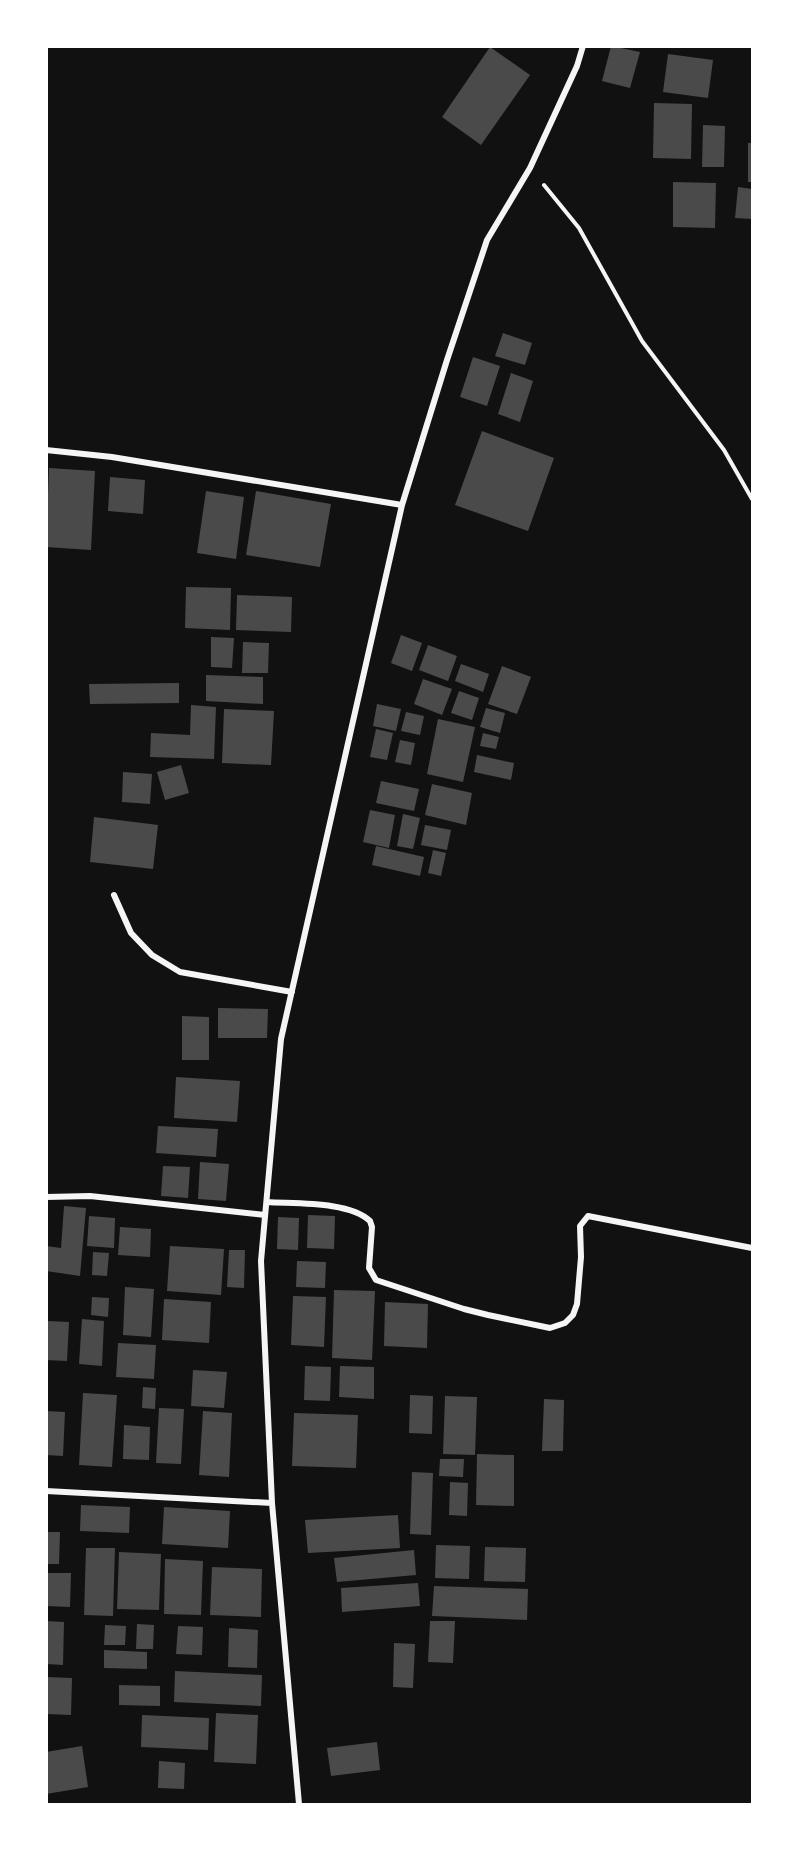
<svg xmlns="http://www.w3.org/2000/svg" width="799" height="1851" viewBox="0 0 799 1851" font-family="'IBM Plex Sans',sans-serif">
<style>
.building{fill:#4a4a4a}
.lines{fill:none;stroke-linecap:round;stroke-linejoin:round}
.path{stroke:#f5f5f5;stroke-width:4}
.minor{stroke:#f5f5f5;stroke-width:6}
</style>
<rect width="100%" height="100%" fill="#111"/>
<!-- building -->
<path class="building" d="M611,46L640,52L630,88L602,81Z
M490,47L530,75L481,145L442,117Z
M668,54L713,60L708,98L663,92Z
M654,103L692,104L691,159L653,158Z
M703,125L725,126L724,167H702Z
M748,143H752V182H748Z
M673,182L716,183L715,228L673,227Z
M738,187L752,189V219L735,218Z
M503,333L532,343L525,365L495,356Z
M473,357L500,366L487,406L460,397Z
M511,373L533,381L520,422L498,414Z
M482,431L554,458L528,531L455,505Z
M49,468L95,471L91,550L46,547Z
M110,477L145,480L143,514L108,511Z
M206,491L244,497L236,559L197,553Z
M256,491L331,504L320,567L246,555Z
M186,587L231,588L230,630L185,628Z
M237,595L292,597L291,632L236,630Z
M401,635L422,643L412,671L391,663Z
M211,637L234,638L232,668L211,667Z
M243,642L269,643L268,673H242Z
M428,645L457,656L448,681L419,670Z
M461,664L489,674L483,692L455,681Z
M502,666L531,677L517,714L488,704Z
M206,675L263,677V704L206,701Z
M423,679L452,689L442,715L414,704Z
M179,683V703L90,704L89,684Z
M459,691L479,698L472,720L451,713Z
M377,704L401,709L396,731L373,726Z
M191,705L216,707L214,759L150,757L151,733L190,735Z
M486,708L505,713L500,733L480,727Z
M224,709L274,711L271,765L222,763Z
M406,712L424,716L420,735L401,731Z
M438,719L475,727L463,782L427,774Z
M376,729L393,733L387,760L370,757Z
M483,733L499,737L496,749L480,746Z
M400,740L415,743L411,765L395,762Z
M477,755L514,763L511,780L474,772Z
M181,765L189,793L165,800L157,772Z
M123,772L152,774L150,804L122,802Z
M381,781L419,789L414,811L376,803Z
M432,784L472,793L466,825L425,815Z
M370,810L395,815L389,848L363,842Z
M403,814L420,818L413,849L397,846Z
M94,817L158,825L153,869L90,862Z
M425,825L451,830L447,850L421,845Z
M376,846L424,857L420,876L372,865Z
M433,850L446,853L441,876L428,873Z
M218,1008L268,1009L267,1038H218Z
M182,1016L209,1017V1060H182Z
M176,1077L240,1081L237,1122L174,1118Z
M158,1126L218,1129L216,1157L156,1153Z
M200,1162L229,1164L226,1201L198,1199Z
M163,1166L190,1167L188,1198L161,1196Z
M64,1206L86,1208L80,1276L46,1271V1246L61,1248Z
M308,1215L335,1216L334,1249L307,1248Z
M89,1216L115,1218L114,1248L87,1246Z
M278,1217L299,1218L298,1250L277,1249Z
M120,1227L151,1229L150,1257L118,1255Z
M170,1246L224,1249L221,1295L167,1291Z
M229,1250H245L244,1288L227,1287Z
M93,1252L109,1253L107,1276L92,1275Z
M297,1261L326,1262L325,1288L296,1287Z
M125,1287L154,1289L151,1337L123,1335Z
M334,1290L375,1291L372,1360L332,1358Z
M293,1296L326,1297L324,1347L291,1345Z
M92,1297L109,1298L108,1317L91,1315Z
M164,1299L211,1302L209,1343L162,1340Z
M385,1302L428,1304L427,1348L384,1346Z
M82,1319L104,1321L102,1366L79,1364Z
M48,1321L69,1322L67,1361L46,1360Z
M118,1343L156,1345L154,1379L116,1377Z
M305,1366L331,1367L330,1401L304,1400Z
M340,1366L374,1367V1399L339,1397Z
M193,1370L227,1372L224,1408L191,1406Z
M143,1387L156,1388L155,1409L142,1408Z
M83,1393L117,1395L112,1467L79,1465Z
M410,1395L433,1396L432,1434L409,1433Z
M445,1396L477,1397L475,1455L443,1454Z
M544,1399L564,1400L563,1451H542Z
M159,1408L184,1409L181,1464L156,1463Z
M46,1411L65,1412L63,1456L46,1455Z
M203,1411L232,1413L229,1477L199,1475Z
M294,1413L358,1415L356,1468L292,1466Z
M124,1425L150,1427L149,1460L123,1459Z
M477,1454L514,1455V1506L476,1505Z
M440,1459H464L463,1477L439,1476Z
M412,1472L433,1473L431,1535L410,1534Z
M450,1482L468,1483L467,1516L449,1515Z
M81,1505L130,1507L129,1533L80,1531Z
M164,1507L230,1511L228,1548L162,1544Z
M398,1515L400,1548L308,1553L305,1520Z
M46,1532H60L59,1564H46Z
M436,1545L470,1546L469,1579L435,1578Z
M485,1547L526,1548L525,1582L484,1581Z
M86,1548H115L113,1616L84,1615Z
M414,1550L416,1575L337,1582L334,1558Z
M119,1552L161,1554L159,1610L117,1609Z
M165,1559L203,1561L201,1615L164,1614Z
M212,1567L262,1569L261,1617L210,1615Z
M46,1573H71L70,1607L46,1606Z
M418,1583L420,1606L342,1612L341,1588Z
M434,1586L528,1589L527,1620L432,1616Z
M46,1621L64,1622L63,1665L46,1664Z
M430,1621H455L453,1663L428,1662Z
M137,1624L154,1625L153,1649H136Z
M105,1625L126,1626L125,1645H104Z
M178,1626L203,1627L202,1655L176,1654Z
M229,1628L258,1630L257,1668L228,1667Z
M394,1643L415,1644L413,1688L393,1687Z
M104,1650L147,1652V1669L104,1668Z
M175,1671L262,1675L261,1706L174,1702Z
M46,1677L72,1678L71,1715L46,1714Z
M119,1685L160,1686V1706L119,1705Z
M216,1713L258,1715L256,1764L214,1762Z
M142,1715L209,1718L208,1750L141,1747Z
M377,1742L380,1770L331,1776L327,1748Z
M82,1746L88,1787L46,1794V1752Z
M159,1761L185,1763L184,1789L158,1788Z"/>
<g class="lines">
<!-- path -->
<path class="path" d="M544,185L579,228L642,341L724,450L752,499"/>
<!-- minor -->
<path class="minor" d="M46,450L112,457L402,505
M114,895L131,933L152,955L180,972L292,992
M46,1197L90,1196L265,1215
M267,1202C295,1204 349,1201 370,1221L372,1227L369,1268L376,1280L464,1309L488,1315L550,1328L565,1323L573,1315L577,1304L581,1257L580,1226L588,1216L752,1248
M46,1491L272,1503
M299,1804L272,1503L261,1261L281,1039L402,505L447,360L487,240L530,168L577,66L583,46"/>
</g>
<!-- border -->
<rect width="799" height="1851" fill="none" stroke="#ffffff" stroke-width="96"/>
</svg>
